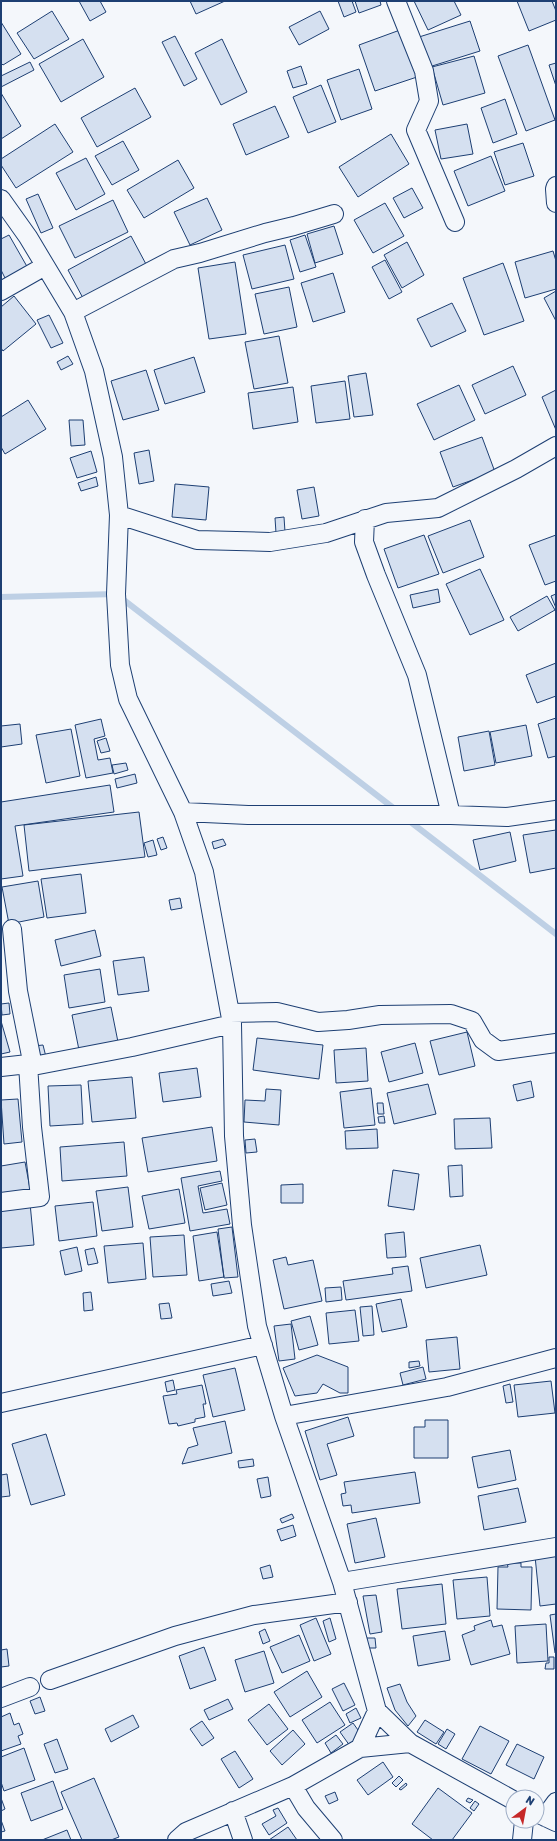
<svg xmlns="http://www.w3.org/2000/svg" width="557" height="1841" viewBox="0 0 557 1841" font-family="Rubik,sans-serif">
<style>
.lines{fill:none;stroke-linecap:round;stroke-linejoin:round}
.stream{stroke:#bed0e5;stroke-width:6}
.building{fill:#d5e0f0;stroke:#1d3f73}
.minor-casing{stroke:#1d3f73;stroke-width:20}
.minor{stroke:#f4f7fb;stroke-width:18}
</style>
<rect width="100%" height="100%" fill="#f4f7fb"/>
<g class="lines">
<!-- stream -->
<path class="stream" d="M1,597L116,594L396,810
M408,820L556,934"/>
</g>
<!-- building -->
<path class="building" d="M79,1H100L106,12L90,21Z
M190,1H225L196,14Z
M338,1H352L356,12L344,17Z
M355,1H380L381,5L359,13Z
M414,1H454L461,15L428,30Z
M517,1H552L556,11V20L529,31Z
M52,11L69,39L34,59L17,33Z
M320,11L329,29L299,45L289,27Z
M470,21L480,51L429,67L419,37Z
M1,22L21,54L3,65L1,63Z
M400,30L417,77L375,91L359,45Z
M175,36L197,79L184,86L162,42Z
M83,39L104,77L61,102L39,64Z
M222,39L247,92L221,105L195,53Z
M528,45L555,120L526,131L498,56Z
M474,56L485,93L443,105L432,67Z
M30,62L34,70L1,87V76Z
M556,63V86L549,65Z
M301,66L307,84L293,88L287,71Z
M359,69L372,109L341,120L327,80Z
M321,85L336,122L308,133L293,97Z
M135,88L151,117L97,147L81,118Z
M1,93L21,126L1,139Z
M505,99L517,134L493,143L481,108Z
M275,106L289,137L246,155L233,124Z
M55,124L73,152L16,188L1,165V159Z
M467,124L473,154L441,159L435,130Z
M391,134L409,164L358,197L339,167Z
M123,141L139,170L112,185L95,156Z
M523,143L534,176L505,185L494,152Z
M491,156L505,191L468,206L454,171Z
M86,158L105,194L76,210L56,173Z
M178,160L194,188L144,218L127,190Z
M412,188L423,208L404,218L393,198Z
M38,194L53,228L41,233L26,199Z
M207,198L222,230L190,245L174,212Z
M113,200L128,232L75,258L59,226Z
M385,203L404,236L373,253L354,220Z
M334,226L343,254L315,263L307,234Z
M9,235L29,270L7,282L1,270V239Z
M305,235L316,267L300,272L290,240Z
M131,236L147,266L84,300L68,270Z
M407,242L424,275L402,288L384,255Z
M285,245L294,279L252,289L243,255Z
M553,251L556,261V289L525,298L515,262Z
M385,260L402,292L389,299L372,267Z
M235,262L246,334L209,339L198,268Z
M503,263L524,321L484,335L463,278Z
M333,273L345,312L313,322L301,283Z
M289,287L297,327L264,334L255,294Z
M556,291V321L544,298Z
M14,296L36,324L3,351L1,348V307Z
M452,303L466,331L431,347L417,319Z
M49,315L63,343L51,348L37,320Z
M279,336L288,383L254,389L245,342Z
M68,356L73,364L61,370L57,362Z
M194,357L205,392L165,404L154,370Z
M513,366L526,395L485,414L472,385Z
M146,370L159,410L123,420L111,381Z
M366,373L373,415L354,417L348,376Z
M345,381L350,419L316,423L311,386Z
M459,385L475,420L434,440L417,404Z
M293,387L298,422L253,429L248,393Z
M556,390V430L542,397Z
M28,400L46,429L5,454L1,447V417Z
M69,420H83L85,445L71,446Z
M482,437L495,472L453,487L440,452Z
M149,450L154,481L139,484L134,453Z
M91,451L97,472L77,478L70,458Z
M96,477L98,486L81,491L78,483Z
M175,484L209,487L206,520L172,517Z
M314,487L319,516L302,519L297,490Z
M284,517L285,532L276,533L275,518Z
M470,520L484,557L443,573L428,536Z
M424,535L439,574L398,588L384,549Z
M556,535V581L545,585L529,545Z
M480,569L504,620L470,635L446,584Z
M438,589L440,602L413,608L410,595Z
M556,594V608L551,596Z
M547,596L555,610L518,631L510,617Z
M556,663V696L537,703L526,675Z
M556,718V756L548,758L538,724Z
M101,719L105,736L94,739L98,760L110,758L113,773L86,778L75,725Z
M20,724L22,744L1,747V726Z
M526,725L532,756L496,763L490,732Z
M71,729L80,776L46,783L36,735Z
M489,731L495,765L464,771L458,737Z
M106,738L110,751L101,753L97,741Z
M126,763L128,770L114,774L112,765Z
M135,774L137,783L117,788L115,779Z
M110,785L114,812L15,826L23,876L1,879V802Z
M139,812L145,857L29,871L24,825Z
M556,830V868L530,873L523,835Z
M510,832L516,861L480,870L473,840Z
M163,837L167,848L161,850L157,839Z
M223,839L226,845L214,849L212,842Z
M153,840L157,855L148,857L144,843Z
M81,874L86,913L47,918L41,879Z
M38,881L44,917L9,924L2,887Z
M180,898L182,908L171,910L169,900Z
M95,930L101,956L61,966L55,940Z
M144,957L149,991L118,995L113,961Z
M100,969L105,1002L69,1008L64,975Z
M9,1003L10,1014L2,1015L1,1004Z
M111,1007L118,1042L79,1050L72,1015Z
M1,1021L10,1052L1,1054Z
M467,1032L475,1066L439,1075L430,1041Z
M257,1038L323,1045L319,1079L253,1070Z
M415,1043L423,1073L389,1082L381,1052Z
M43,1045L46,1057L37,1058L34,1046Z
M366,1048L368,1081L336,1083L334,1050Z
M197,1068L201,1097L163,1102L159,1073Z
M132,1077L136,1118L92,1122L88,1081Z
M531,1081L534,1097L517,1101L513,1085Z
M428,1084L436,1114L394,1124L387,1093Z
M81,1085L83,1124L50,1126L48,1086Z
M371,1088L375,1125L344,1128L340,1092Z
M266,1089L281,1090L279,1125L244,1122L245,1100L265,1101Z
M18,1099L22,1142L4,1144L1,1100Z
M377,1103H383L384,1114H378Z
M384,1116L385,1123H379L378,1117Z
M490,1118L492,1148L455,1149L454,1119Z
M212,1127L217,1161L148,1172L142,1138Z
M377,1129L378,1148L346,1149L345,1131Z
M255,1139L257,1152L246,1153L245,1140Z
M124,1142L127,1176L62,1181L60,1147Z
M25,1162L31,1194L1,1200V1166Z
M462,1165L463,1196L450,1197L448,1166Z
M393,1170L419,1174L414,1210L388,1206Z
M220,1171L222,1181L198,1186L203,1213L227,1209L230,1224L190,1231L181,1178Z
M222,1183L227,1205L205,1210L200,1188Z
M303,1184V1203H281V1185Z
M128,1187L133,1227L102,1231L96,1191Z
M179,1189L185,1223L149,1229L142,1196Z
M93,1202L97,1236L59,1241L55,1206Z
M30,1203L34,1245L1,1248V1206Z
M232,1227L238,1277L224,1278L218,1229Z
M217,1232L224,1277L199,1281L193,1236Z
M404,1232L406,1257L387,1258L385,1234Z
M184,1235L187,1275L153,1277L150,1237Z
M143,1243L146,1279L108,1283L104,1246Z
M480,1245L487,1275L426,1288L420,1258Z
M77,1247L82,1271L65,1275L60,1251Z
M94,1248L98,1263L88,1265L85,1250Z
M286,1257L288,1265L313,1260L322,1301L284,1309L273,1260Z
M408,1266L412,1291L346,1300L343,1281L393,1274L392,1268Z
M229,1281L232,1293L213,1296L211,1284Z
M341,1287L342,1300L326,1302L325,1288Z
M91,1292L93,1310L84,1311L83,1293Z
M401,1299L407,1327L382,1332L376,1304Z
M169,1303L172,1318L161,1319L159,1304Z
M372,1306L374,1335L363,1336L360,1307Z
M355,1310L359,1341L329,1344L326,1313Z
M310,1316L318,1345L299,1350L291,1321Z
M291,1324L295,1359L279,1361L274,1326Z
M457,1337L460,1369L429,1372L426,1340Z
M317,1355L348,1367V1393H340L323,1384L317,1393L295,1396L283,1368Z
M419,1361L420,1366L409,1368V1362Z
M423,1367L426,1379L403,1385L400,1373Z
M235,1368L245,1410L213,1417L203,1375Z
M173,1380L175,1390L167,1392L165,1382Z
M551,1381L555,1413L518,1417L514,1385Z
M510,1384L513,1402L506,1403L503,1386Z
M202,1385L206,1404H203L205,1417L195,1419V1422L178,1426L177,1423L169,1424L163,1396L177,1394L176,1390Z
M348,1417L354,1436L327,1444L337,1475L320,1480L305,1431Z
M425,1420H448V1458H414V1427H425Z
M225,1421L232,1453L182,1464L188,1448L198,1445L193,1428Z
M46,1434L65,1495L31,1505L12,1444Z
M510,1450L516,1480L478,1488L472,1457Z
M253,1459L254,1466L239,1468L238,1461Z
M415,1472L420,1503L352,1513L351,1505L343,1506L341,1494L346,1493L344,1482Z
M7,1474L10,1496L1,1497V1475Z
M268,1477L271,1496L261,1498L257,1479Z
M518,1488L526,1522L484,1530L478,1496Z
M292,1514L294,1518L282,1523L280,1519Z
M376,1518L385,1557L355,1563L347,1524Z
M293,1525L296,1536L281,1541L277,1530Z
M556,1554V1604L540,1606L535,1556Z
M507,1563H521V1567H532L531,1610L497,1609L498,1567H508Z
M270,1565L273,1577L263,1579L260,1568Z
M487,1577L490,1616L457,1619L453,1580Z
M442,1584L446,1624L402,1629L397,1589Z
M376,1595L382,1632L370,1634L363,1596Z
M556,1614V1653H555L550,1615Z
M316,1618L331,1654L314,1661L300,1625Z
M330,1618L336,1639L329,1642L323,1621Z
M491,1620L493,1627L502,1625L510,1654L471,1665L462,1635L475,1630L474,1626Z
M546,1624L548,1661L517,1663L515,1626Z
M265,1629L270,1641L263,1644L259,1632Z
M445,1631L450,1660L418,1666L413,1636Z
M299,1635L310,1661L282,1673L270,1647Z
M365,1638H375L376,1648H366Z
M204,1647L216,1680L190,1689L179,1656Z
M7,1649L9,1666L1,1667V1650Z
M264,1651L274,1683L245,1692L235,1660Z
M549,1657H554V1669H545L546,1663H549Z
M307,1671L322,1697L290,1717L274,1692Z
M344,1683L355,1705L343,1711L332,1689Z
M400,1684L407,1702L416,1716L408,1726L395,1710L387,1688Z
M40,1697L45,1711L35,1714L30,1701Z
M228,1699L233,1709L209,1720L204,1710Z
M330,1702L345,1725L317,1743L302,1720Z
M269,1704L288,1729L267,1745L248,1720Z
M356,1708L361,1718L350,1723L346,1714Z
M10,1713L14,1725L19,1723L23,1734L18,1736L21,1744L1,1751V1717Z
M133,1715L139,1727L111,1742L105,1729Z
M425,1720L444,1732L436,1744L417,1732Z
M202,1721L214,1738L202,1746L190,1729Z
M353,1723L363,1737L350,1746L340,1732Z
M480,1726L509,1741L491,1774L462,1759Z
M447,1729L455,1734L446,1749L438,1744Z
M293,1730L305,1744L282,1765L270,1751Z
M336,1735L343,1744L331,1753L325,1743Z
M57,1739L68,1769L55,1773L44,1744Z
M517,1744L544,1757L534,1779L506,1765Z
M24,1748L35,1780L4,1791L1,1782V1757Z
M235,1751L253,1779L239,1788L221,1759Z
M383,1762L393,1777L368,1795L357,1780Z
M399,1776L403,1780L396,1787L392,1783Z
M94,1778L119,1837L111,1840H82L61,1792Z
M53,1781L63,1809L31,1821L21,1793Z
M406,1783L407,1785L401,1790L399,1789Z
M438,1788L472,1813L452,1840H433L412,1824Z
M335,1792L338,1800L329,1804L325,1796Z
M1,1798L5,1809L1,1811Z
M468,1798L473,1800L470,1803L466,1801Z
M475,1801L479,1804L474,1811L470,1808Z
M278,1808L287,1823L269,1835L262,1824L276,1816L273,1810Z
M1,1820L5,1831L1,1832Z
M288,1827L297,1840H269Z
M67,1830L71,1840H42Z"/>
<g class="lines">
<defs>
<path id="minor" d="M396,1L424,71L429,101L416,130L455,222
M556,186L555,189L556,203
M1,199L28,237L73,312L94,371L113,457L119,515L116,594L120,665L128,699L183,812L204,872L232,1024L132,1047L33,1066L28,1064L1,1067
M1,291L45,266
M73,312L174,259L200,253L265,233L294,226L334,214
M119,515L197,540L270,542L326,533L386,513L438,508L516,469L556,446
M365,519L364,542L376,575L417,675L451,815L507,817L556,810
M183,812L248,815H451
M12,929L18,991L33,1066
M230,1013L277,1012L318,1022L348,1020L380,1015L451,1014L472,1021L483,1040L498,1051L556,1043
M1,1202L40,1197L32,1127L28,1064
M1,1403L263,1345
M284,1416L447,1387L556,1358
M342,1582L556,1547
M50,1680L175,1636L254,1615L348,1602
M1,1698L30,1687
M377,1711L410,1743L513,1800
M360,1748L410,1743
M293,1786L306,1808L333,1840
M233,1811L243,1840
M537,1813L556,1822
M545,1817L556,1802
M177,1840L186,1832L293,1786L360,1748L377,1711L342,1582L284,1416L257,1326L242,1225L234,1136L232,1024
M522,1840L524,1821"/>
</defs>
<!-- minor casing -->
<use href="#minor" class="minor-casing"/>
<!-- minor -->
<use href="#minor" class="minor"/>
</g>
<!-- border -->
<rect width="557" height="1841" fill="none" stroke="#1d3f73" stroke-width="4"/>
<!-- north arrow -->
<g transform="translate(525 1809) rotate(32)"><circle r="19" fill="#f4f7fb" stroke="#9eadc5"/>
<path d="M0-3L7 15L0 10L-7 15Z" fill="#c62828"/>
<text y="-6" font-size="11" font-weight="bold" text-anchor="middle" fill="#1d3f73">N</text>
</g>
</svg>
